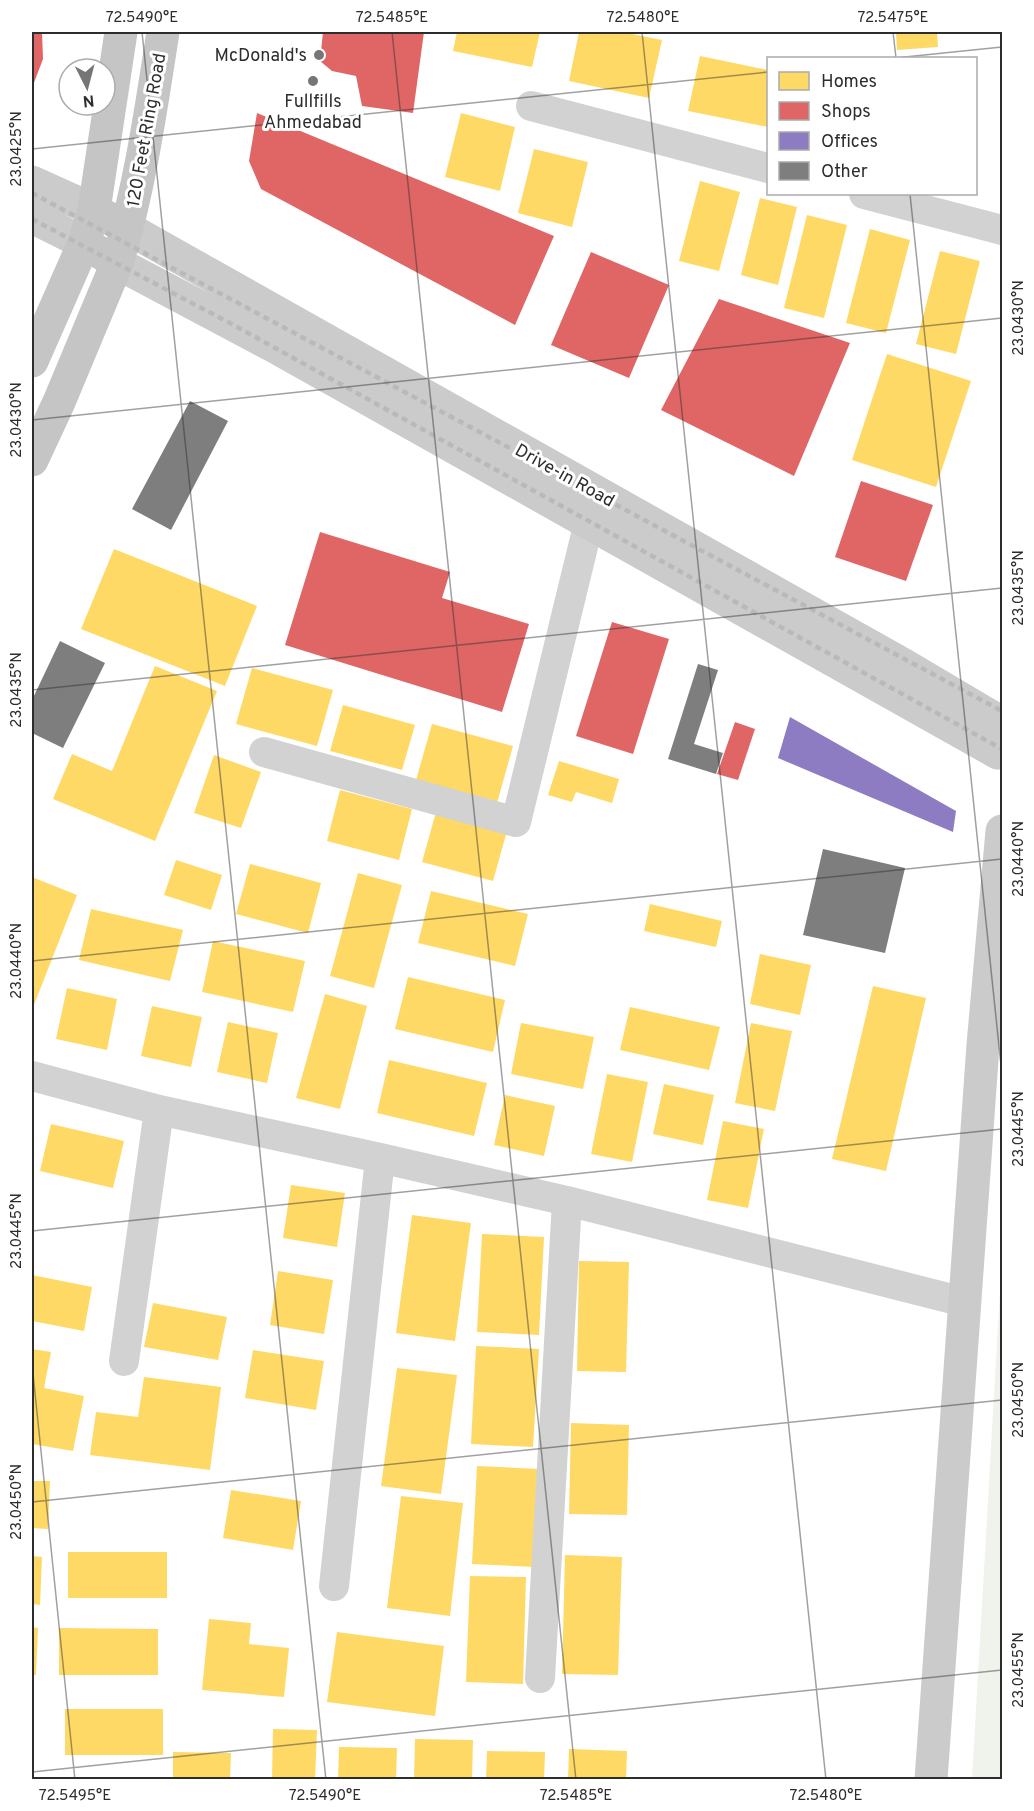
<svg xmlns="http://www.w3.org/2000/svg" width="1034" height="1811" viewBox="0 0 1034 1811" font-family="Overpass,sans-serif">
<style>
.green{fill:#eff3eb}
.homes{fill:#ffd966}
.shops{fill:#e06666}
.offices{fill:#8e7cc3}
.building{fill:#7e7e7e}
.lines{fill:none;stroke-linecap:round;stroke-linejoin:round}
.street{stroke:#d2d2d2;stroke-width:30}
.secondary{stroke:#cbcbcb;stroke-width:33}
.primary{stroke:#c5c5c5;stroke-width:33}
.rail{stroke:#b9b9b9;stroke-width:4.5;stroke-dasharray:6 4.5;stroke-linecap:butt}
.ticks{fill:none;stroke:#2d2d2d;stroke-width:1.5;stroke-opacity:0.45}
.poi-dot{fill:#767676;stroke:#fff;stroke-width:2}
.labels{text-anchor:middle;stroke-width:6;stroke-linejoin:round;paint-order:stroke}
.poi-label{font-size:18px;fill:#2d2d2d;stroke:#fff;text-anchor:end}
.street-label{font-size:18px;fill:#2d2d2d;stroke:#fff}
.neatline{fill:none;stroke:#2d2d2d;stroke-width:2}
.ticks-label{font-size:15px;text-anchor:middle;fill:#2d2d2d}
</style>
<rect width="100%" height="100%" fill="#fff"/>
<!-- green -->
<path class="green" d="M1002,1256V1779H972Z"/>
<!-- homes -->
<path class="homes" d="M457,32H540L532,67L453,51Z
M579,32H622L662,40L649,98L569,81Z
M896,32H937L938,47L897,50Z
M700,56L768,70V127L688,111Z
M461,113L515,127L500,191L445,177Z
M534,149L588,162L572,227L518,213Z
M700,181L740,192L719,271L679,261Z
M760,198L797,207L778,285L741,275Z
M807,215L847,225L824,318L784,308Z
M870,229L910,240L886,333L846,323Z
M940,251L980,261L956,354L916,344Z
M887,354L971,381L936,487L852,460Z
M114,549L257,606L225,686L81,629Z
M155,666L217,691L155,841L53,799L72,754L112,771Z
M252,668L333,690L317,746L236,724Z
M343,705L415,725L402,770L330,751Z
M432,724L513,746L497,803L416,780Z
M214,755L261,772L241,828L194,813Z
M559,761L619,779L612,803L576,792L572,802L548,795Z
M340,790L412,809L399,860L327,841Z
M436,812L507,831L493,881L422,862Z
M176,860L222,875L211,910L164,895Z
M250,864L321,883L308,933L236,914Z
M358,873L402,885L374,988L330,976Z
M32,877L77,895L32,1010Z
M431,891L528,914L515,966L418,943Z
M650,904L722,921L716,947L644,931Z
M91,909L183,930L170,981L79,960Z
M213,941L305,961L293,1012L202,992Z
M760,954L811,965L800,1015L750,1004Z
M408,977L505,1000L493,1052L395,1029Z
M873,986L926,998L886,1171L832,1159Z
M67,988L117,999L107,1050L56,1039Z
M325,994L367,1006L340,1109L296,1098Z
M152,1006L202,1017L191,1067L141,1056Z
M630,1007L720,1027L709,1070L620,1050Z
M228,1022L278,1033L267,1083L217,1072Z
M521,1023L594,1037L583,1089L511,1074Z
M751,1023L792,1031L775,1111L735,1103Z
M389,1060L487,1083L474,1136L377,1113Z
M607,1074L648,1082L632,1162L591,1154Z
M664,1084L714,1095L703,1145L653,1134Z
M505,1095L555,1106L544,1156L494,1145Z
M723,1121L764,1129L748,1208L707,1200Z
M51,1124L124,1141L113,1188L40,1171Z
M291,1185L345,1193L337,1247L283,1238Z
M412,1215L471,1223L455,1341L396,1333Z
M482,1234L544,1237L539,1335L477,1332Z
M579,1261L629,1262L626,1372L577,1371Z
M278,1271L333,1280L324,1334L270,1325Z
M32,1275L92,1287L84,1331L32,1321Z
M153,1303L227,1317L218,1360L144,1347Z
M476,1346L539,1349L533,1447L471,1444Z
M32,1349L51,1352L44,1388L84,1396L73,1451L32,1444Z
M253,1350L324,1361L316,1410L245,1398Z
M397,1368L457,1375L441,1494L381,1486Z
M144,1377L221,1387L210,1470L90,1455L96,1412L138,1417Z
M571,1423L629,1425L627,1515L569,1514Z
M477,1466L540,1469L535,1567L472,1564Z
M32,1481H50L48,1529L32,1528Z
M231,1490L301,1501L293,1550L223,1538Z
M401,1496L463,1503L450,1616L387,1608Z
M68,1552H167V1598H68Z
M565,1555L622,1557L618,1675L562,1674Z
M32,1556L42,1557L40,1605L32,1604Z
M470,1576L526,1577L523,1684L466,1682Z
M209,1619L251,1623L249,1644L289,1648L284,1697L202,1690Z
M32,1627L38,1628L36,1675H32Z
M59,1628L158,1629V1675H59Z
M337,1632L444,1646L435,1716L327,1702Z
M65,1709H163V1755H65Z
M273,1729L317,1730L315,1780H272Z
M415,1739L473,1740L472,1780H414Z
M339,1747L397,1748L396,1780H338Z
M569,1749L627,1751L626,1780H568Z
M487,1751L545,1752L544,1780H486Z
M173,1752L231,1753L230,1780H173Z"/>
<!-- shops -->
<path class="shops" d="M32,32H42L43,59L32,88Z
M323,32H424L413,113L362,106L356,76L332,71L320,61Z
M257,113L554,236L515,325L261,189L249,161Z
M591,252L669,285L629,378L551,345Z
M719,299L850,343L794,476L661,410Z
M861,481L933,505L906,581L835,557Z
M320,532L450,572L442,598L529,624L502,712L285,645Z
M612,622L669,639L633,754L576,736Z
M735,722L755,729L738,780L717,774Z"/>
<!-- offices -->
<path class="offices" d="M790,717L956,811L953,832L778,758Z"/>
<!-- building -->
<path class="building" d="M190,401L228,421L171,530L132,509Z
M60,641L105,663L63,748L32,733V700Z
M698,664L718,670L694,744L723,753L716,774L668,759Z
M823,849L905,868L885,953L803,935Z"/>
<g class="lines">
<!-- street -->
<path class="street" d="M531,106L768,168
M864,194L1002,230
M264,752L516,822L589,522
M32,1076L159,1110L380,1158L567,1201L964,1302
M124,1361L159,1110
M334,1586L380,1158
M540,1678L567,1201"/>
<!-- secondary -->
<path class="secondary" d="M32,182L94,210
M32,217L84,243
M127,228L904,665L1002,723
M117,263L279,349L998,753
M931,1780L983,1045L1002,831"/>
<!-- primary -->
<path class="primary" d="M94,210L121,32
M127,228L94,210L84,243L117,263C140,187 151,109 163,32
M32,361L84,243
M32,460L59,402L117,263"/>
<!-- rail -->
<path class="rail" d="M32,193L1002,711
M32,219L228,322L1002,749"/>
</g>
<!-- ticks -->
<path class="ticks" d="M142,32L326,1780M392,32L576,1780M642,32L826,1780M893,32L896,58M895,58L1002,47M32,149L768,72M910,194L1002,1075M32,420L1002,318M32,690L1002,588M32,961L1002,859M32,1231L1002,1129M32,1364L75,1780M32,1502L1002,1400M32,1772L1002,1670"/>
<!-- markers -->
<g class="poi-dot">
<circle cx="319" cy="55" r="6"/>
<circle cx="313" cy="81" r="6"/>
</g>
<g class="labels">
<!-- poi labels -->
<g class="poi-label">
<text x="307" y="61">McDonald's</text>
<text x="313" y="107" text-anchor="middle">Fullfills<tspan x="313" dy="21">Ahmedabad</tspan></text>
</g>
<!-- street labels -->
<g class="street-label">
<text transform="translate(146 130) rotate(-80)" y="6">120 Feet Ring Road</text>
<text transform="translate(565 475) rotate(29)" y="6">Drive-in Road</text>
</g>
</g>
<!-- border -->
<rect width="1034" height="1811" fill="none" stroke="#ffffff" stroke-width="66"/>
<!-- legend -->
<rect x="767" y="57" width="210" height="138" fill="#ffffff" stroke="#ababab" stroke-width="1.5"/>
<rect x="779" y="72" width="30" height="18" fill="#ffd966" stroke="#ababab" stroke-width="1.5"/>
<text x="821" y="87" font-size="18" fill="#2d2d2d">Homes</text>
<rect x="779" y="102" width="30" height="18" fill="#e06666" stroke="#ababab" stroke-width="1.5"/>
<text x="821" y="117" font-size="18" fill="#2d2d2d">Shops</text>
<rect x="779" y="132" width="30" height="18" fill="#8e7cc3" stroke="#ababab" stroke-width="1.5"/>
<text x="821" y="147" font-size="18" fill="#2d2d2d">Offices</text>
<rect x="779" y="162" width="30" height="18" fill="#7e7e7e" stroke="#ababab" stroke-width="1.5"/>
<text x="821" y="177" font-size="18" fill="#2d2d2d">Other</text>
<!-- north arrow -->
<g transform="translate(87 87) rotate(174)"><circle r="28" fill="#ffffff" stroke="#ababab" stroke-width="1.5"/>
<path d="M0-4.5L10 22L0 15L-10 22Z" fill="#767676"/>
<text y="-9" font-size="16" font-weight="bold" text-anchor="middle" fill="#2d2d2d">N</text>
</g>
<rect x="33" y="33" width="968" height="1745" class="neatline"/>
<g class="ticks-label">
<text x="142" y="22">72.5490°E</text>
<text x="392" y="22">72.5485°E</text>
<text x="643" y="22">72.5480°E</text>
<text x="893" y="22">72.5475°E</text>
<text transform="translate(16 149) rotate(-90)" y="5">23.0425°N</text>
<text transform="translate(1018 318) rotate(-90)" y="5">23.0430°N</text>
<text transform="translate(16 420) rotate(-90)" y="5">23.0430°N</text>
<text transform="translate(1018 588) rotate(-90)" y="5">23.0435°N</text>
<text transform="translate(16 690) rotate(-90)" y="5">23.0435°N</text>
<text transform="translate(1018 859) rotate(-90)" y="5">23.0440°N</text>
<text transform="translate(16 961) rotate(-90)" y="5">23.0440°N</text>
<text transform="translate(1018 1129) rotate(-90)" y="5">23.0445°N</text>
<text transform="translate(16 1231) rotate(-90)" y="5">23.0445°N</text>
<text transform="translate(1018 1400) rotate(-90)" y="5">23.0450°N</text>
<text transform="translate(16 1502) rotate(-90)" y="5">23.0450°N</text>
<text transform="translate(1018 1670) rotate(-90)" y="5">23.0455°N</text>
<text x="75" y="1800">72.5495°E</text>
<text x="325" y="1800">72.5490°E</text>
<text x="576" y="1800">72.5485°E</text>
<text x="826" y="1800">72.5480°E</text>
</g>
</svg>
